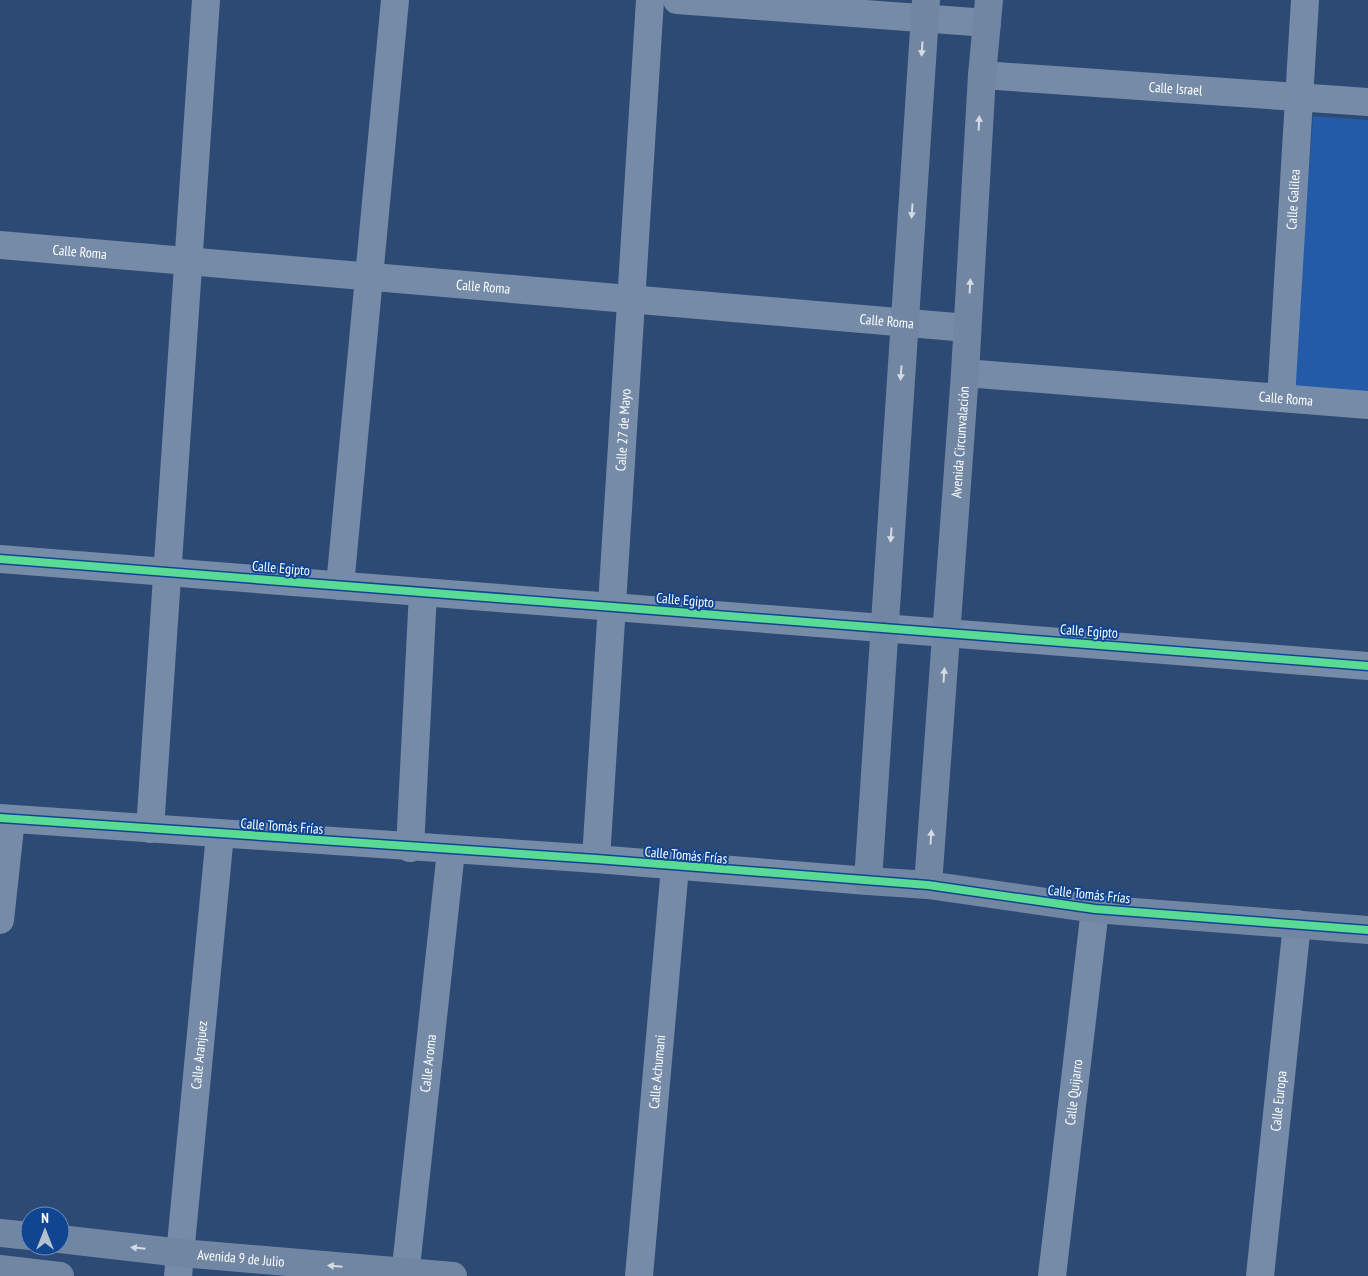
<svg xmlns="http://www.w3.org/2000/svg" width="1368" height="1276" viewBox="0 0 1368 1276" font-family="'PT Sans Narrow',sans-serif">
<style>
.green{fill:#235ba8}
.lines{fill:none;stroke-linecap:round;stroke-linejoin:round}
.street{stroke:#758ba7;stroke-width:28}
.secondary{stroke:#7186a3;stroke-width:28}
.cycleway-casing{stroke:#104591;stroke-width:11}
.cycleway{stroke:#5adb95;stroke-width:8}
.oneway{fill:#d4dbe3}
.labels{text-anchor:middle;stroke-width:4;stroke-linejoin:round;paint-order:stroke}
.street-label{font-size:14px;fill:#fff;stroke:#104591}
</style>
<rect width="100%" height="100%" fill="#2d4a74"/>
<!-- green -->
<path class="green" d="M1313,116L1368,120V393L1293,387Z"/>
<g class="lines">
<!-- street -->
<g class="street">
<path d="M677,0L987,23"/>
<path id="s1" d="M982,75L1368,102"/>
<path id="s2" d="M0,245L967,328"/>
<path id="s3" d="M965,373L1368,405"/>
<path id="s4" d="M1281,398L1305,0"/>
<path d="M0,559L1368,666"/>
<path d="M340,586L395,0"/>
<path d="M0,818L596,859L868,881"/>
<path d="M150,829L206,0"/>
<path d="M410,848L423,592"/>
<path id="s5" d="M596,859L650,0"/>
<path d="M0,920L11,819"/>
<path id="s6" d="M178,1276L220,834"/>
<path id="s7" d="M405,1276L451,851"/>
<path id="s8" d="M639,1276L675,867"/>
<path id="s9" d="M1052,1276L1095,909"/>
<path id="s10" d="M1260,1276L1297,924"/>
</g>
<!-- secondary -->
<g class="secondary">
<path d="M926,0L868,881L928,885L1095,909L1368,930"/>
<path id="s11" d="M928,885L965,373L982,75L989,0"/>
<path d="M0,1233L30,1236"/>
<path id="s12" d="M60,1239L181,1253L453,1276"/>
<path d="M0,1269L60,1276"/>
</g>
<defs>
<path id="cycleway" d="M0,559L1368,666
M0,818L596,859L928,885L1095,909L1368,930"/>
</defs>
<!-- cycleway casing -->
<use href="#cycleway" class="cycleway-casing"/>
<!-- cycleway -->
<use href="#cycleway" class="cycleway"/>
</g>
<!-- one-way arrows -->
<defs><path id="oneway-solid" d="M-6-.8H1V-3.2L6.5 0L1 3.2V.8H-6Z" transform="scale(1.25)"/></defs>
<g class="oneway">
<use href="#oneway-solid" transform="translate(922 49) rotate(94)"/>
<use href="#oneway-solid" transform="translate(979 123) rotate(-87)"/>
<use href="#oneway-solid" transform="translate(912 211) rotate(94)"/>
<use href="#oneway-solid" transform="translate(970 286) rotate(-87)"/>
<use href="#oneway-solid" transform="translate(901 373) rotate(94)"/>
<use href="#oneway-solid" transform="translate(891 535) rotate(94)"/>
<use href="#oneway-solid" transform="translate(944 675) rotate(-86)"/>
<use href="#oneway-solid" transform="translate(931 837) rotate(-86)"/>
<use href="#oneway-solid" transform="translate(138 1248) rotate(-174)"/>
<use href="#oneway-solid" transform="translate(335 1266) rotate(-175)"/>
</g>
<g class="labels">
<!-- street labels -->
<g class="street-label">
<text dy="5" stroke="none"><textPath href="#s1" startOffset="194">Calle Israel</textPath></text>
<text dy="5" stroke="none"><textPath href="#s4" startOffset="199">Calle Galilea</textPath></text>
<text dy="5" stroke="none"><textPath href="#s2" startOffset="80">Calle Roma</textPath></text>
<text dy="5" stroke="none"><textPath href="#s2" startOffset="485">Calle Roma</textPath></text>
<text dy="5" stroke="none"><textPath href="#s2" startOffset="890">Calle Roma</textPath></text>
<text dy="5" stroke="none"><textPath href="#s3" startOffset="322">Calle Roma</textPath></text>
<text dy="5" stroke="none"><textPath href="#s5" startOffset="430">Calle 27 de Mayo</textPath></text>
<text dy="5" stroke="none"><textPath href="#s11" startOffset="444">Avenida Circunvalación</textPath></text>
<text transform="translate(281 568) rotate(5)" y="5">Calle Egipto</text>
<text transform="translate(685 600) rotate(5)" y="5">Calle Egipto</text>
<text transform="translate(1089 631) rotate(4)" y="5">Calle Egipto</text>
<text transform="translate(282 826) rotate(4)" y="5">Calle Tomás Frías</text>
<text transform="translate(686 855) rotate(5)" y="5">Calle Tomás Frías</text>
<text transform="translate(1089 894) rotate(6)" y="5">Calle Tomás Frías</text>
<text dy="5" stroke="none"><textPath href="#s6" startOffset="222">Calle Aranjuez</textPath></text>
<text dy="5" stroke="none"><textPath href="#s7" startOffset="214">Calle Aroma</textPath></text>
<text dy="5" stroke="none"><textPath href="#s8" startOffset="205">Calle Achumani</textPath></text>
<text dy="5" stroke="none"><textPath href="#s9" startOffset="185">Calle Quijarro</textPath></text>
<text dy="5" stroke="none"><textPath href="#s10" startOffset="176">Calle Europa</textPath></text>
<text dy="5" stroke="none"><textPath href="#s12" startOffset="182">Avenida 9 de Julio</textPath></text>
</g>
</g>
<!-- north arrow -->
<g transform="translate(45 1231)"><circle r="24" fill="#104591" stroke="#708fbd"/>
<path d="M0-4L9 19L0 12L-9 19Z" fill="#b6c0ce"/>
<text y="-8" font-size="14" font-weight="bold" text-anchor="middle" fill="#ffffff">N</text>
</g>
</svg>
